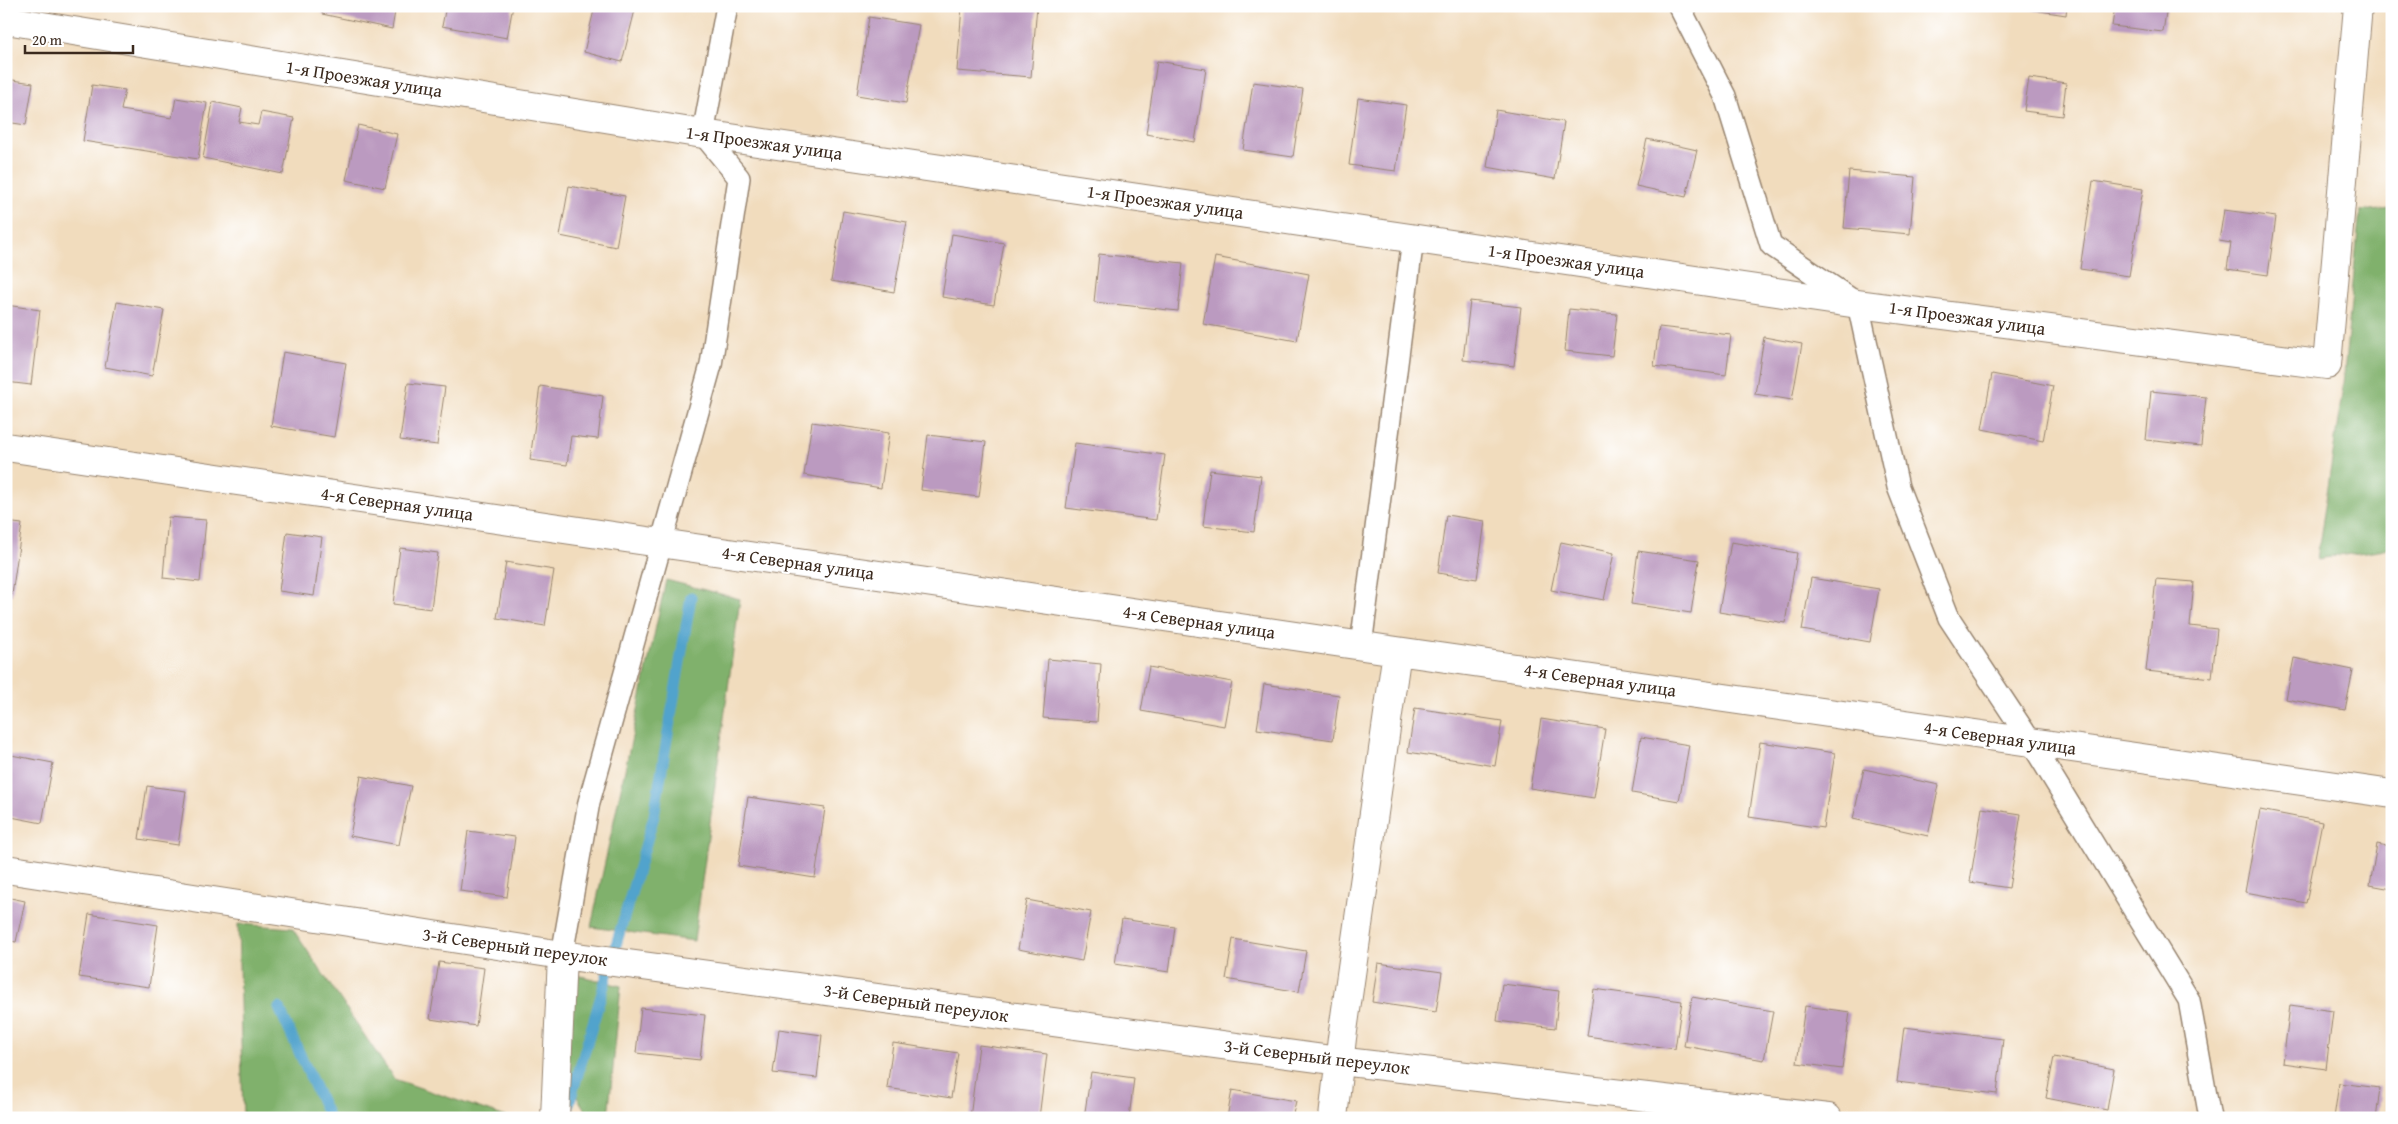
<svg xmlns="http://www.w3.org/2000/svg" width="2398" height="1124" viewBox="0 0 2398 1124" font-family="'Gentium Book Plus',serif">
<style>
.forest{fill:#80b16c;stroke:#5e6e45}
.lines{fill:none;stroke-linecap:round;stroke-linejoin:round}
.stream{stroke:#51a3cc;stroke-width:11}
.building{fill:#bb9ac0}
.lane-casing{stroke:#96836e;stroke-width:24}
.street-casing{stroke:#96836e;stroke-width:30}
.lane{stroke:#fff;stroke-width:21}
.street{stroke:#fff;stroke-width:28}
.labels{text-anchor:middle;stroke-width:4.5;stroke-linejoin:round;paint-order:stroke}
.street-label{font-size:18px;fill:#3b2a1e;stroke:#fff}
</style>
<rect width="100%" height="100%" fill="#fff"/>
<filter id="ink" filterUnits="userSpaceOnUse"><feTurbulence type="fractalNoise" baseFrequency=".02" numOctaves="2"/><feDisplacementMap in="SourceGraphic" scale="10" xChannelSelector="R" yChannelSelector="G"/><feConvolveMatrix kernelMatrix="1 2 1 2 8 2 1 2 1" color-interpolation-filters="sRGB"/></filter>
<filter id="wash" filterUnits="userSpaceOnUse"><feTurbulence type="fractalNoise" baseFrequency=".0096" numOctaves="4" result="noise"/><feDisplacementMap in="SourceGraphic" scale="20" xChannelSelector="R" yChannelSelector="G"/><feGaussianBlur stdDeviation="1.12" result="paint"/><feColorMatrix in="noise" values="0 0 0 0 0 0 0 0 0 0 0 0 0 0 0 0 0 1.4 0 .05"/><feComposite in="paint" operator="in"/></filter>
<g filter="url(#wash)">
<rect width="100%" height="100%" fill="#f1dcbd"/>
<!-- forest -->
<path class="forest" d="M2392,208V548L2317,559L2342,394L2360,211Z
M666,580L740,599L694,941L591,927Z
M238,924L292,928L394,1079L509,1118H243Z
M573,974L621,986L608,1118H590L566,1079Z"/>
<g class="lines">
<!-- stream -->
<path class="stream" d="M279,1008L329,1118
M565,1118L654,816L691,597"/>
</g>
<g id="blocks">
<!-- building -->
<path class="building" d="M324,6H396L392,29L322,14Z
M446,6H513L507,38L442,26Z
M595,6H636L622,62L584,52Z
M962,6H1037L1031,77L957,71Z
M2007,6H2067L2066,15Z
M2115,6H2167L2163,32L2112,26Z
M869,17L919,25L906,103L857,95Z
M1157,61L1206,69L1195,142L1146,134Z
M2029,78L2066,83L2062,116L2024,111Z
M6,79L33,83L26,125L6,122Z
M1253,82L1303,89L1293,157L1243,150Z
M92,85L125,90L121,110L172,118L176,98L207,103L198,159L83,141Z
M1358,98L1406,105L1396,171L1349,165Z
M213,102L242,108L239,122L258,125L261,112L294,118L283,174L203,158Z
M1496,110L1564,122L1555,179L1487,167Z
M358,125L397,134L385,188L346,180Z
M1647,139L1697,150L1686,197L1636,186Z
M1849,171L1915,177L1910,234L1844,228Z
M2093,181L2143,189L2129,276L2080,269Z
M569,186L625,196L616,247L560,236Z
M2224,210L2276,217L2268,275L2227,269L2231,243L2219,241Z
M843,211L907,222L894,292L831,281Z
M952,234L1004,243L994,305L942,297Z
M1099,254L1183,263L1178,311L1094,302Z
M1215,257L1309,274L1297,341L1203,324Z
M1470,301L1521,307L1514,366L1463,360Z
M117,302L164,310L152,376L105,367Z
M6,305L40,310L31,385L6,382Z
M1569,309L1617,314L1612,356L1565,351Z
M1659,327L1731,335L1726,375L1654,366Z
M1764,337L1802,344L1792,400L1755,394Z
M283,352L346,363L334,437L271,426Z
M1992,374L2053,386L2043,441L1982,429Z
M408,383L445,387L437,445L400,440Z
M540,386L603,396L598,439L571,436L567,465L530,460Z
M2151,391L2206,397L2201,446L2146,440Z
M812,422L889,433L881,488L804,475Z
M928,435L986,442L979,497L921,490Z
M1075,443L1165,455L1156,520L1066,508Z
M1210,470L1261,476L1254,532L1203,526Z
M1446,515L1485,521L1477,579L1438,573Z
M168,517L206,520L200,582L163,578Z
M6,522L22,524L12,595L6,594Z
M287,532L322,537L314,596L279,591Z
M1561,542L1614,553L1604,600L1551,590Z
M1731,542L1797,553L1785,623L1719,612Z
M400,548L438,553L431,609L393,604Z
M1638,551L1699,560L1691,613L1631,604Z
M506,562L554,570L545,626L497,618Z
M1811,578L1879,589L1870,642L1802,630Z
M2156,579L2194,582L2190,626L2217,629L2212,678L2146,671Z
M2294,658L2353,670L2345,710L2286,699Z
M1048,659L1101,664L1097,722L1043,718Z
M1149,667L1232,682L1224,726L1141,711Z
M1264,684L1339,695L1333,740L1257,729Z
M1415,708L1502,721L1495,766L1408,752Z
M1541,719L1605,729L1594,798L1530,788Z
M1641,737L1689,745L1679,801L1632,793Z
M1760,742L1835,753L1823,828L1749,817Z
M6,754L53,763L42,823L6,816Z
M1864,769L1939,785L1928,836L1853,819Z
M361,776L411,786L399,845L350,836Z
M147,786L186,791L178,845L139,839Z
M748,797L825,808L815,878L738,866Z
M1982,808L2021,814L2009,888L1970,882Z
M2260,810L2322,822L2306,903L2245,892Z
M468,831L515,837L507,897L460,891Z
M2377,844L2392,847V889L2370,885Z
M6,897L25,901L16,942L6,940Z
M1027,900L1091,912L1082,961L1018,949Z
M89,914L158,925L149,987L79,977Z
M1122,919L1175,927L1169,972L1115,964Z
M1233,939L1306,951L1299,992L1226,979Z
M439,962L484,968L476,1026L430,1019Z
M1378,963L1442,972L1436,1012L1372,1002Z
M1502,984L1559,991L1555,1028L1497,1021Z
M1594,989L1682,1001L1675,1049L1587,1036Z
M1692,997L1773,1011L1764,1060L1684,1046Z
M2290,1005L2333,1011L2326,1069L2283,1063Z
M1805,1006L1850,1012L1842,1069L1797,1063Z
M641,1008L705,1015L700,1060L636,1053Z
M1904,1027L2003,1039L1997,1094L1897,1082Z
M779,1029L822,1035L817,1078L773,1073Z
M893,1043L958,1053L951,1098L887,1088Z
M979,1045L1047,1054L1039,1118H970Z
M2054,1057L2114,1069L2107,1110L2046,1098Z
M1091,1072L1134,1078L1129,1118H1084Z
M2339,1083L2380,1088L2376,1118H2334Z
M1232,1090L1296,1101L1292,1118H1227Z"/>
</g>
</g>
<g filter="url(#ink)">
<use href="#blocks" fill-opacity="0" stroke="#96836e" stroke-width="1"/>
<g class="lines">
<defs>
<path id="lane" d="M1679,6L1725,96L1771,245L1858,304L1898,487L1949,618L2031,742L2189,1000L2210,1118
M1361,646L1413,238
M562,955L589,802L711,365L739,178L703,134L727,6"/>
<path id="street" d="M6,20L703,134L1858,304L2327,365L2358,6
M6,447L1397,651L2392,794
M6,869L562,955L1339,1061L1828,1118
M555,1118L562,955
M1333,1118L1342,1038L1397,651"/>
</defs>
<!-- lane casing -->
<use href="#lane" class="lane-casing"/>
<!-- street casing -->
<use href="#street" class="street-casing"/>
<!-- lane -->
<use href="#lane" class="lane"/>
<!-- street -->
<use href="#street" class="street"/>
</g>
</g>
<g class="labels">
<!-- street labels -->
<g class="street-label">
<text transform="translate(364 79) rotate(9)" y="6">1-я Проезжая улица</text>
<text transform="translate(764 143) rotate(8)" y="6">1-я Проезжая улица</text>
<text transform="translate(1165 202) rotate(8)" y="6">1-я Проезжая улица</text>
<text transform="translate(1566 261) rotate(8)" y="6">1-я Проезжая улица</text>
<text transform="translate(1967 318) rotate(8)" y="6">1-я Проезжая улица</text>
<text transform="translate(397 504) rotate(8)" y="6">4-я Северная улица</text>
<text transform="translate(798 563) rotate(8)" y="6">4-я Северная улица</text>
<text transform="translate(1199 622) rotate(8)" y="6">4-я Северная улица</text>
<text transform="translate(1600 680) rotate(8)" y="6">4-я Северная улица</text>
<text transform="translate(2000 738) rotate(8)" y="6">4-я Северная улица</text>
<text transform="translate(515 947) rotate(8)" y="6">3-й Северный переулок</text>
<text transform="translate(916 1003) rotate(8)" y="6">3-й Северный переулок</text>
<text transform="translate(1317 1057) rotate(7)" y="6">3-й Северный переулок</text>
</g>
</g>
<!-- margin -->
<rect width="2398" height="1124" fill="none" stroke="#fff" stroke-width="25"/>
<!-- scale -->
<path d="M25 45v8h108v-8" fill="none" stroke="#3b2a1e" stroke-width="2.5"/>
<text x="32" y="45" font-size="15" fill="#3b2a1e" stroke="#ffffff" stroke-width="4" paint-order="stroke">20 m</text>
</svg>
